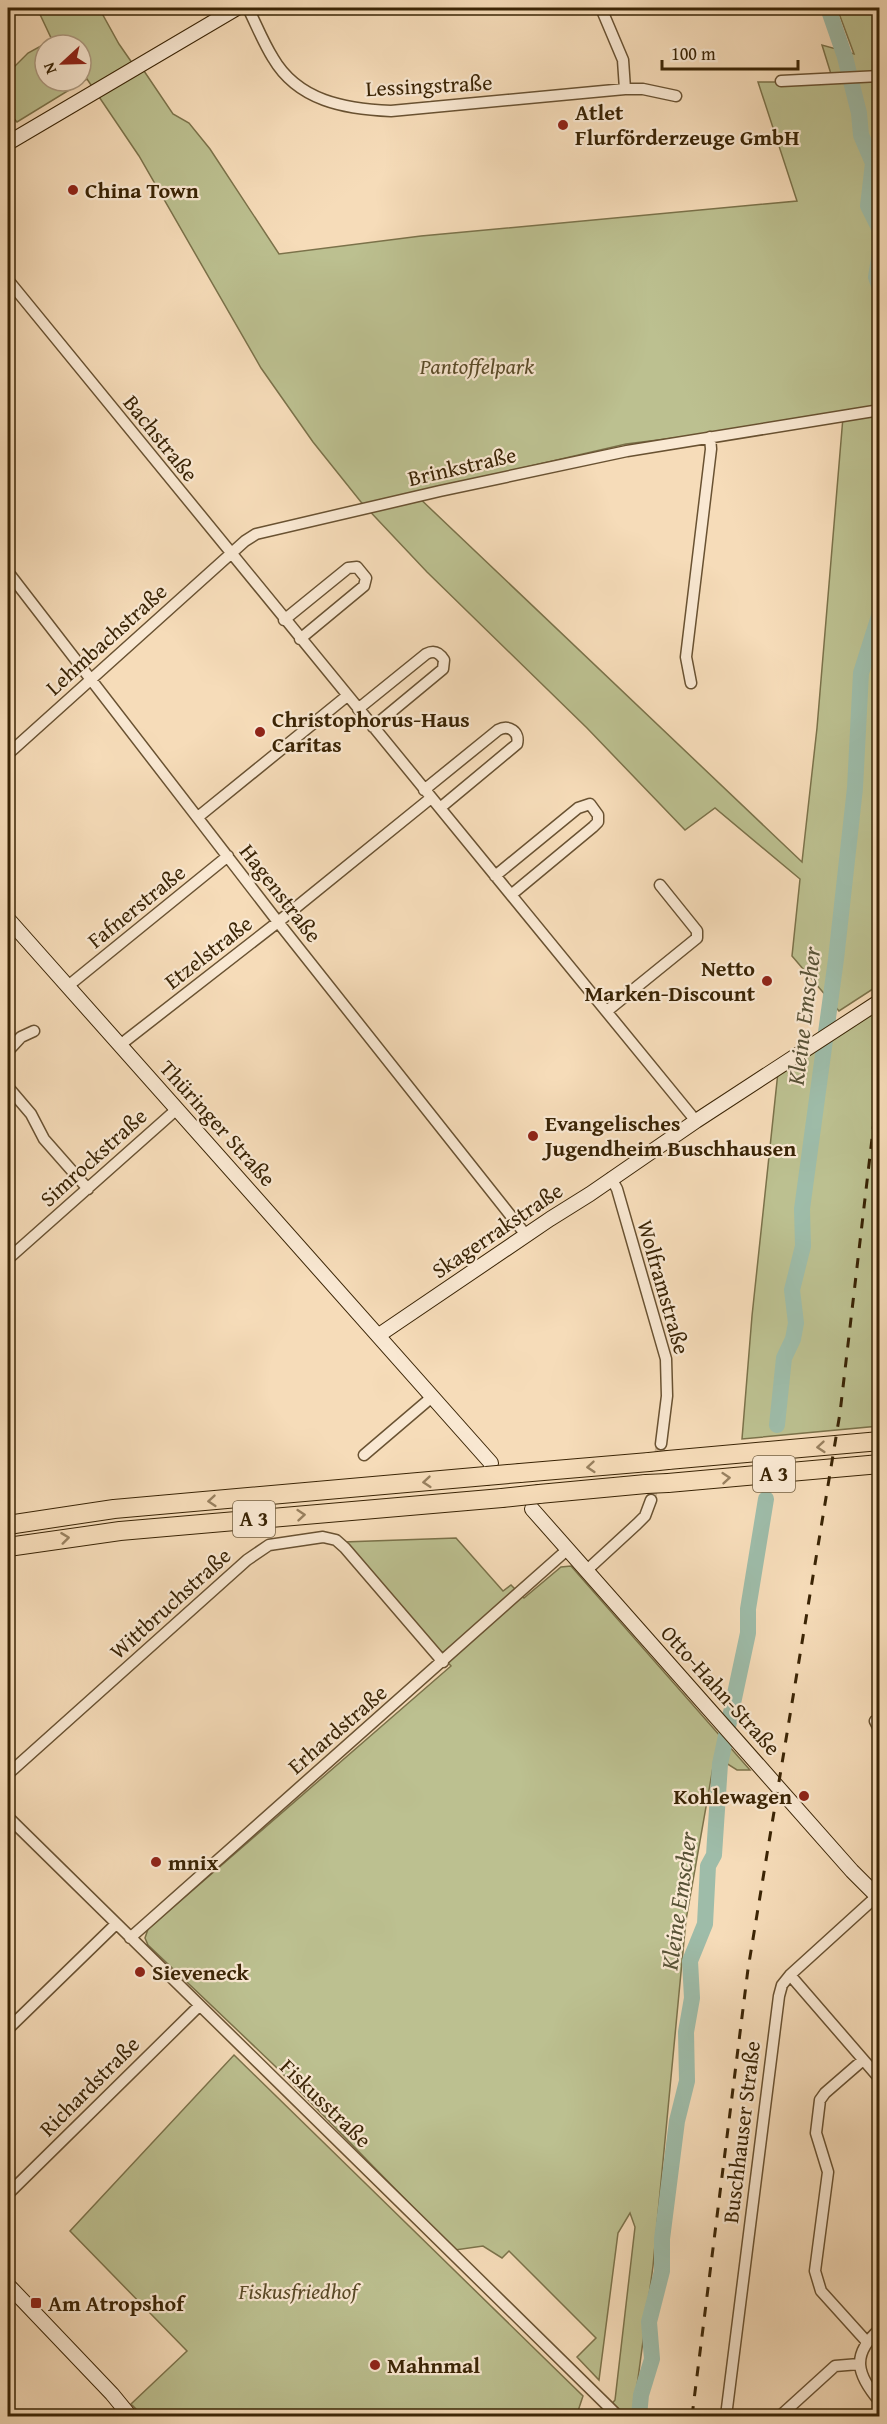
<svg xmlns="http://www.w3.org/2000/svg" width="887" height="2424" viewBox="0 0 887 2424" font-family="'Gentium Book Plus',serif">
<style>
.green{fill:#bcc090;stroke:#7b724a;stroke-width:1.5;fill-rule:evenodd}
.lines{fill:none;stroke-linecap:round;stroke-linejoin:round}
.river{stroke:#9ebca9;stroke-width:16}
.street-tunnel{stroke:#d0b795;stroke-width:10;stroke-dasharray:10 5;stroke-linecap:butt}
.street-casing{stroke:#695232;stroke-width:13}
.secondary-casing{stroke:#3a2405;stroke-width:16}
.highway-casing{stroke:#3a2405;stroke-width:20}
.street{stroke:#f9e8d2;stroke-width:10}
.secondary{stroke:#f9e8d2;stroke-width:14}
.highway{stroke:#f6dcb9;stroke-width:18}
.rail{stroke:#3a2405;stroke-width:3;stroke-dasharray:10 10;stroke-linecap:butt}
.highway-bridge-casing{stroke:#3a2405;stroke-width:20;stroke-linecap:butt}
.highway-bridge{stroke:#f6dcb9;stroke-width:18}
.oneway{stroke:#98805f}
.poi-dot{fill:#8f2418;stroke:#f9e8d2;stroke-width:2}
.labels{text-anchor:middle;stroke-width:4.5;stroke-linejoin:round;paint-order:stroke}
.shield{fill:#f9e8d2;stroke:#735f42;stroke-width:1.5}
.shield-label{font-size:21px;font-weight:bold;fill:#3a2405}
.street-label{font-size:22px;fill:#3a2405;stroke:#f9e8d2}
.poi-label{font-size:22px;font-weight:bold;fill:#3a2405;stroke:#f9e8d2;text-anchor:start}
.park-label{font-size:22px;font-style:italic;fill:#5a4b28;stroke:#f9e8d2}
.water-label{font-size:24px;font-style:italic;fill:#585236;stroke:#f9e8d2}
</style>
<rect width="100%" height="100%" fill="#f6dcb9"/>
<filter id="stains"><feTurbulence type="fractalNoise" baseFrequency=".00333" numOctaves="4"/><feColorMatrix values="0 0 0 0 .2 0 0 0 0 .09 0 0 0 0 .02 0 0 0 .5 -.17"/></filter>
<radialGradient id="worn" r=".72"><stop offset=".6" stop-color="#630" stop-opacity="0"/><stop offset="1" stop-color="#630" stop-opacity=".3"/></radialGradient>
<!-- green -->
<path class="green" d="M37,8H99L119,44L137,70L142,68L173,114L189,123L210,149L279,254L421,236L797,201L758,82H811L831,74L822,45L854,54L837,8H877L880,15L879,985L839,1011L792,956L800,879L715,808L685,830L587,728L427,572L361,502L313,442L261,368L139,156L87,79L17,122L8,112V73L28,53L52,40ZM45,45H81V81H45ZM843,417L817,728L802,862L414,493L626,444Z
M879,1006V1426L742,1439L752,1316L778,1072Z
M456,1538L503,1591L511,1585L524,1598L561,1567L571,1566L750,1770H737L715,1756L686,1920L653,2266L633,2416H602L615,2400L635,2227L630,2213L618,2233L599,2380L577,2357L596,2338L509,2251L502,2258L483,2246L455,2250L275,2066L148,1945L145,1938L148,1929L451,1666L344,1542Z
M234,2055L583,2396L578,2411L584,2416H143L131,2404L187,2351L70,2231Z"/>
<g class="lines">
<!-- river -->
<path class="river" d="M828,8L845,57L859,113L861,135L873,163L868,206L880,230
M880,252L876,277L880,289
M777,1425L784,1358L793,1339L796,1323L792,1290L803,1246L802,1209L836,959L855,788L861,673L880,613
M639,2416L641,2395L652,2359L649,2322L662,2271V2239L677,2121L687,2081L686,2032L692,1998L690,1961L705,1924L708,1866L714,1855L720,1764L748,1633V1609L766,1499"/>
<!-- street-tunnel -->
<path class="street-tunnel" d="M651,1500L661,1444"/>
<defs>
<path id="street" d="M248,8C256,24 263,42 273,58C298,101 345,109 391,111L625,89H643L676,96
M601,8L623,60L625,89
M781,81L880,76
M8,280L696,1121
M8,572L278,922L526,1235
M284,620L348,568L357,567L366,578L364,586L300,639
M691,683L686,657L711,449L710,437
M358,709L426,654C434,650 439,652 444,660L443,669L373,727
M8,754L245,541L256,534L440,491L627,451L880,410
M424,790L498,730C509,724 520,732 517,744L440,808
M198,817L347,696
M495,876L578,808L590,804L598,815V822L593,827L511,895
M68,986L228,856
M607,1011L697,938V931L660,885
M120,1045L278,922L431,798
M8,1051L21,1037L34,1031
M8,1087L31,1114L44,1139L88,1189
M611,1178L617,1189L666,1359L667,1396L661,1444
M8,1259L177,1109
M364,1455L432,1397
M587,1570L637,1524L645,1516L651,1500
M880,1719L875,1721L880,1731
M8,1774L247,1560L269,1545L323,1537L336,1540L345,1548L443,1662
M8,1817L618,2416
M130,1938L568,1549
M790,1975L880,2079
M8,2029L116,1924
M863,2060L825,2093L820,2100L816,2133L828,2172L815,2271L821,2291L867,2342
M8,2194L199,2006
M880,2329C850,2355 857,2375 880,2402
M726,2416L779,1996L782,1985L790,1975L877,1896L880,1899
M780,2416L835,2366L859,2364"/>
<path id="secondary" d="M8,143L237,8
M8,919L491,1463
M379,1335L550,1219L590,1194L696,1121L880,1001
M532,1509L852,1871L877,1896L880,1895
M8,2285L112,2394L130,2416"/>
<path id="highway" d="M668,1460L880,1441
M520,1473L649,1462
M668,1483L880,1464
M539,1494L646,1484
M8,1525L114,1509L486,1476
M8,1547L120,1531L502,1498"/>
</defs>
<!-- street casing -->
<use href="#street" class="street-casing"/>
<!-- secondary casing -->
<use href="#secondary" class="secondary-casing"/>
<!-- highway casing -->
<use href="#highway" class="highway-casing"/>
<!-- street -->
<use href="#street" class="street"/>
<!-- secondary -->
<use href="#secondary" class="secondary"/>
<!-- highway -->
<use href="#highway" class="highway"/>
<!-- rail -->
<path class="rail" d="M692,2416L748,1969L840,1413L880,1070"/>
<defs>
<path id="highway-bridge" d="M649,1462L668,1460
M486,1476L520,1473
M646,1484L668,1483
M502,1498L539,1494"/>
</defs>
<!-- highway-bridge casing -->
<use href="#highway-bridge" class="highway-bridge-casing"/>
<!-- highway-bridge -->
<use href="#highway-bridge" class="highway-bridge"/>
</g>
<!-- one-way arrows -->
<defs><path id="oneway-chevron" d="M-2-3.5L2.5 0L-2 3.5" fill="none" stroke-width="1.6" stroke-linecap="round" stroke-linejoin="round" transform="scale(1.5)"/></defs>
<g class="oneway">
<use href="#oneway-chevron" transform="translate(821 1447) rotate(175)"/>
<use href="#oneway-chevron" transform="translate(591 1467) rotate(175)"/>
<use href="#oneway-chevron" transform="translate(726 1478) rotate(-5)"/>
<use href="#oneway-chevron" transform="translate(427 1482) rotate(175)"/>
<use href="#oneway-chevron" transform="translate(212 1501) rotate(175)"/>
<use href="#oneway-chevron" transform="translate(301 1515) rotate(-5)"/>
<use href="#oneway-chevron" transform="translate(65 1538) rotate(-7)"/>
</g>
<!-- markers -->
<g class="poi-dot">
<circle cx="563" cy="125" r="6"/>
<circle cx="73" cy="190" r="6"/>
<circle cx="260" cy="732" r="6"/>
<circle cx="767" cy="981" r="6"/>
<circle cx="533" cy="1136" r="6"/>
<circle cx="804" cy="1796" r="6"/>
<circle cx="156" cy="1862" r="6"/>
<circle cx="140" cy="1972" r="6"/>
<rect x="30" y="2297" width="12" height="12" rx="3"/>
<circle cx="375" cy="2365" r="6"/>
</g>
<g class="labels">
<!-- shield labels -->
<g class="shield">
<rect x="753" y="1456" width="42" height="36" rx="4.5"/>
<rect x="233" y="1501" width="42" height="36" rx="4.5"/>
</g>
<g class="shield-label">
<text x="774" y="1481">A 3</text>
<text x="254" y="1526">A 3</text>
</g>
<!-- street labels -->
<g class="street-label">
<text transform="translate(429 85) rotate(-3)" y="8">Lessingstraße</text>
<text transform="translate(161 438) rotate(51)" y="8">Bachstraße</text>
<text transform="translate(462 466) rotate(-13)" y="8">Brinkstraße</text>
<text transform="translate(106 639) rotate(-42)" y="8">Lehmbachstraße</text>
<text transform="translate(281 893) rotate(52)" y="8">Hagenstraße</text>
<text transform="translate(136 906) rotate(-39)" y="8">Fafnerstraße</text>
<text transform="translate(208 952) rotate(-38)" y="8">Etzelstraße</text>
<text transform="translate(218 1123) rotate(48)" y="8">Thüringer Straße</text>
<text transform="translate(93 1157) rotate(-42)" y="8">Simrockstraße</text>
<text transform="translate(497 1230) rotate(-34)" y="8">Skagerrakstraße</text>
<text transform="translate(664 1287) rotate(74)" y="8">Wolframstraße</text>
<text transform="translate(170 1603) rotate(-42)" y="8">Wittbruchstraße</text>
<text transform="translate(721 1690) rotate(48)" y="8">Otto-Hahn-Straße</text>
<text transform="translate(337 1729) rotate(-41)" y="8">Erhardstraße</text>
<text transform="translate(89 2086) rotate(-45)" y="8">Richardstraße</text>
<text transform="translate(326 2103) rotate(44)" y="8">Fiskusstraße</text>
<text transform="translate(741 2132) rotate(-83)" y="8">Buschhauser Straße</text>
</g>
<!-- poi labels -->
<g class="poi-label">
<text x="575" y="120">Atlet<tspan x="575" dy="25">Flurförderzeuge GmbH</tspan></text>
<text x="85" y="198">China Town</text>
<text x="272" y="727">Christophorus-Haus<tspan x="272" dy="25">Caritas</tspan></text>
<text x="755" y="976" text-anchor="end">Netto<tspan x="755" dy="25">Marken-Discount</tspan></text>
<text x="545" y="1131">Evangelisches<tspan x="545" dy="25">Jugendheim Buschhausen</tspan></text>
<text x="792" y="1804" text-anchor="end">Kohlewagen</text>
<text x="168" y="1870">mnix</text>
<text x="152" y="1980">Sieveneck</text>
<text x="48" y="2311">Am Atropshof</text>
<text x="387" y="2373">Mahnmal</text>
</g>
<!-- park labels -->
<g class="park-label">
<text x="477" y="374">Pantoffelpark</text>
<text x="298" y="2299">Fiskusfriedhof</text>
</g>
<!-- water labels -->
<g class="water-label">
<text transform="translate(804 1016) rotate(-83)" y="8">Kleine Emscher</text>
<text transform="translate(679 1901) rotate(-82)" y="8">Kleine Emscher</text>
</g>
</g>
<!-- margin -->
<rect width="887" height="2424" fill="none" stroke="#f6dcb9" stroke-width="30"/>
<rect x="9" y="9" width="869" height="2406" fill="none" stroke="#3a2405" stroke-width="3"/>
<rect x="15" y="15" width="857" height="2394" fill="none" stroke="#3a2405" stroke-width="1.5"/>
<!-- north arrow -->
<g transform="translate(63 63) rotate(248)"><circle r="28" fill="#f9e8d2" stroke="#ad9a80" stroke-width="1.5"/>
<path d="M0-4.5L10 22L0 15L-10 22Z" fill="#8f2418"/>
<text y="-9" font-size="16" font-weight="bold" text-anchor="middle" fill="#3a2405">N</text>
</g>
<!-- scale -->
<path d="M662 60v9h136v-9" fill="none" stroke="#3a2405" stroke-width="3"/>
<text x="671" y="60" font-size="18" fill="#3a2405" stroke="#f9e8d2" stroke-width="4.5" paint-order="stroke">100 m</text>
<rect width="100%" height="100%" filter="url(#stains)"/>
<rect width="100%" height="100%" fill="url(#worn)"/>
</svg>
